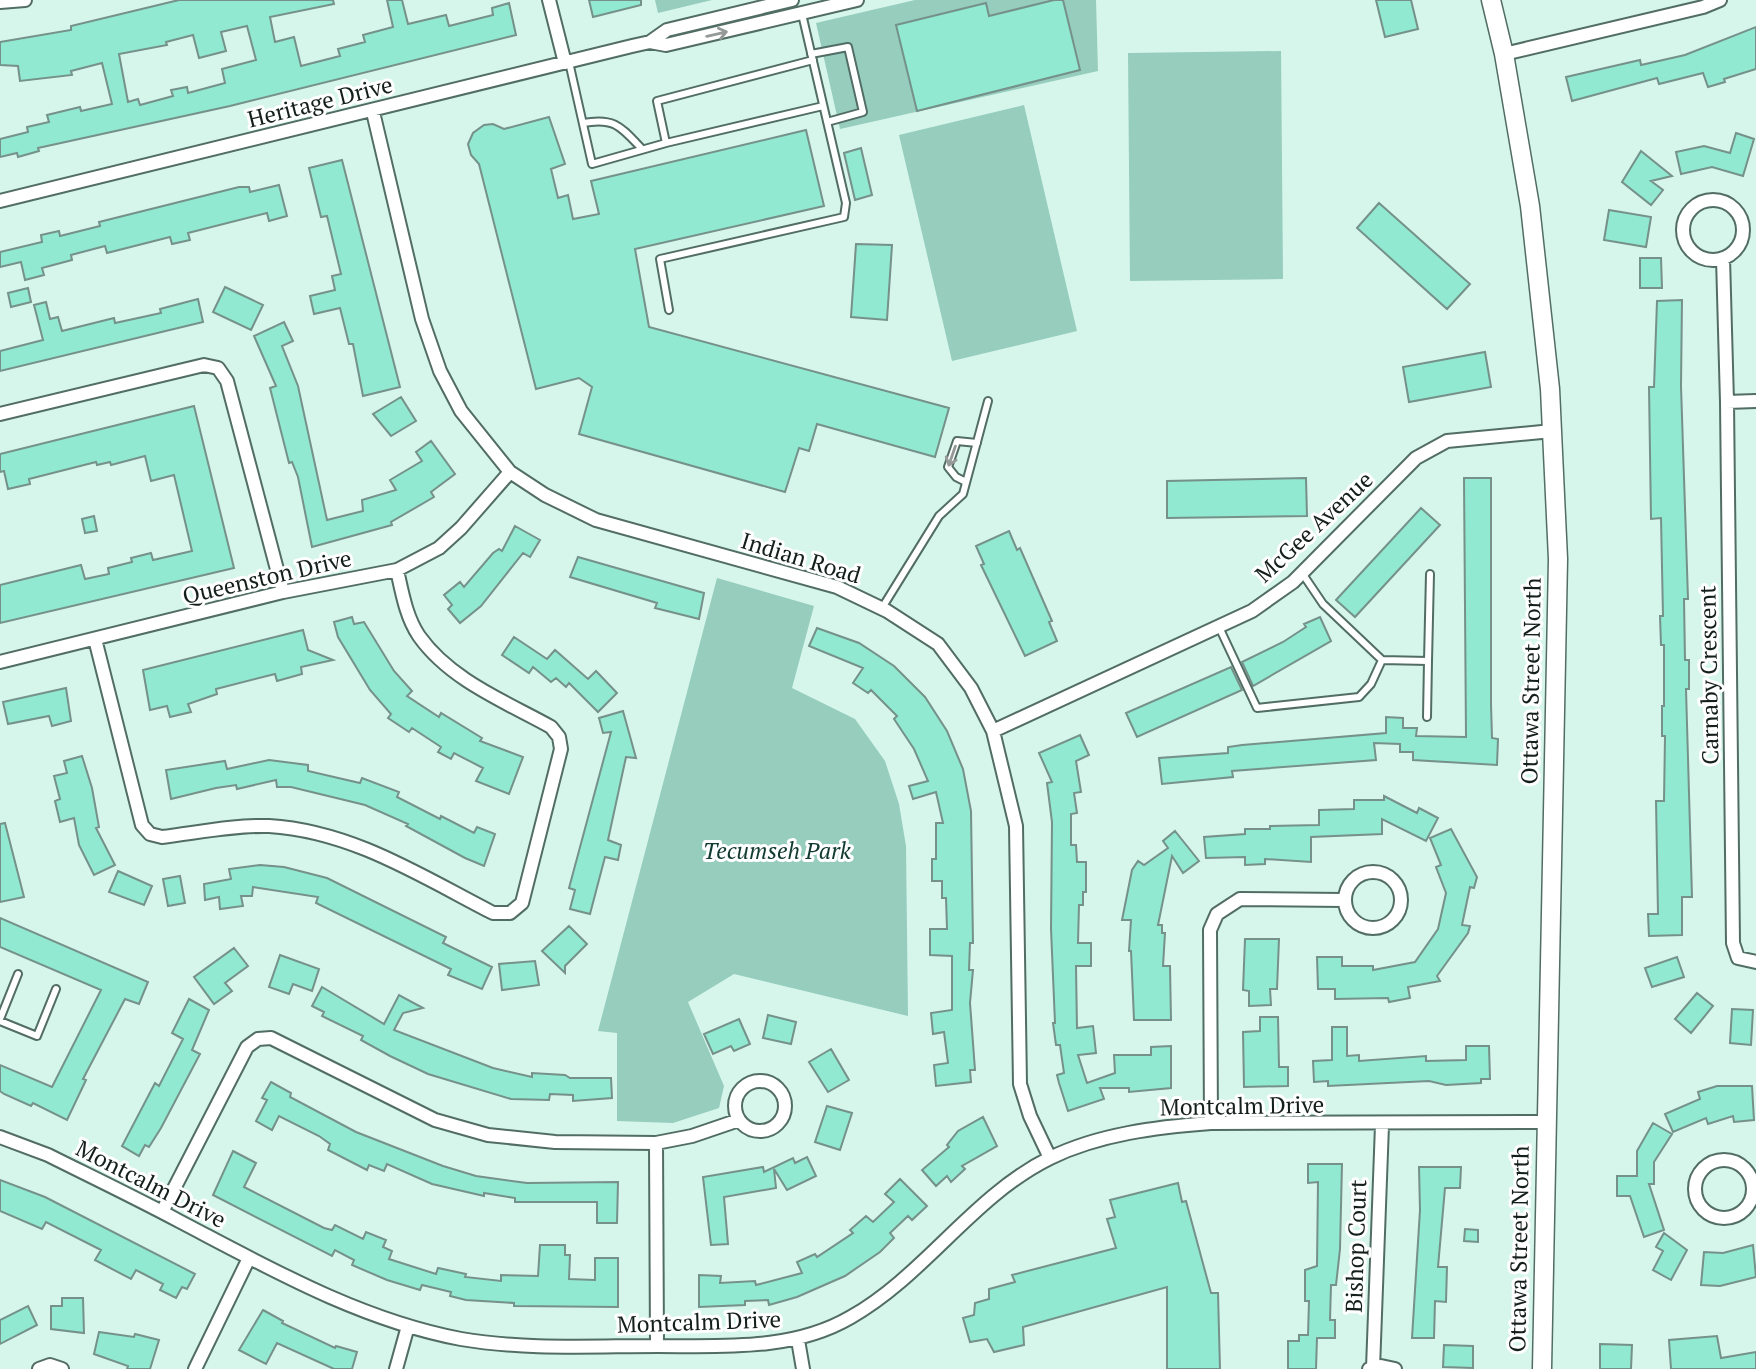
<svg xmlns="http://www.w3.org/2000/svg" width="1756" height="1369" viewBox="0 0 1756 1369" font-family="'PT Serif',serif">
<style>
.green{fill:#96cdbd}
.building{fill:#90e9d0;stroke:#759189;stroke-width:2;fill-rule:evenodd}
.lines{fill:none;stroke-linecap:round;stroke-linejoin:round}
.lane-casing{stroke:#526d65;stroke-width:10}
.street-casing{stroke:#526d65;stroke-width:16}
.secondary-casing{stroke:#526d65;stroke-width:21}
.lane{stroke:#fff;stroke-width:6}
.street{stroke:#fff;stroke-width:12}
.secondary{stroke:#fff;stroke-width:18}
.oneway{stroke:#959a99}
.labels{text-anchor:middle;stroke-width:6;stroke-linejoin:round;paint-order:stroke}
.street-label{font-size:23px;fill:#141f1c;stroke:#fff}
.park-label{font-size:23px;font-style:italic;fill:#113a31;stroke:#fff}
</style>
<rect width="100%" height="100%" fill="#d6f5eb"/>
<!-- green -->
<path class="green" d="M655,0H712L658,13Z
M915,0H1096L1098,71L840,129L816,23Z
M1281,51L1283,279L1130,281L1128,53Z
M1024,105L1077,331L952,361L899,135Z
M717,578L814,606L792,688L855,719L885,761L899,804L906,846L908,1016L734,974L688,1002L724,1086L719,1108L673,1123L617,1121V1033L598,1031Z"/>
<!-- building -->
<path class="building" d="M179,0H333L334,4L270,17L275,42L294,37L301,66L340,56L338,49L365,42L363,35L393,27L387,0H402L408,24L446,15L449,26L493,15L492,8L509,3L516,35L230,106L38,148L39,151L18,157L17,153L0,157V139L28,132L27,127L49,122L47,115L80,107L81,111L112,104L102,63L71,71L72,75L20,81L18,66L0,65V42L71,30V26ZM247,26L256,60L222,69L225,83L188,93L187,87L171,90L173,96L140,105L138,99L128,102L119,54L167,45L166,42L193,35L199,58L226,51L221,32Z
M589,0H641V5L593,17Z
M1054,0H1063L1080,70L917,111L896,25L986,3L989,16Z
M1376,0H1411L1418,29L1385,37Z
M1756,27V69L1724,79L1725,82L1708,87L1703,73L1659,84L1657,78L1572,101L1566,77L1640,60L1641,65L1685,55Z
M549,117L565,164L551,169L558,198L568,195L573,219L599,214L591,181L806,130L824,206L635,249L649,327L949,408L935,457L817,424L809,451L799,448L785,492L579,434L592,387L579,378L536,389L479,164L471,155L468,144L473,133L484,125L493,124L504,129Z
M1736,133L1754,139L1743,176L1712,167L1681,174L1676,152L1704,146L1730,153Z
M861,148L872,195L855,200L844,153Z
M1641,151L1672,176L1651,181L1663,190L1651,205L1622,182Z
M342,160L400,387L363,396L353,344H349L340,308L314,314L310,296L335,290L332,276L341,274L327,216L321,217L309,168Z
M279,185L287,216L269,221L267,213L188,233L190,240L172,244L170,237L107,253L105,246L71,255L72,260L42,268L44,275L25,280L21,262L0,267V252L42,242L41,235L59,231L60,236L100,226L99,222L239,187H249L250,192Z
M1379,203L1470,284L1447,309L1357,228Z
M1609,210L1651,217L1646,247L1604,240Z
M856,244L892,245L887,320L851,317Z
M1640,258H1661L1662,288H1640Z
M225,287L263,305L251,330L213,312Z
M28,288L31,302L11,307L8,293Z
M198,299L203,322L0,371V351L43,340L34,305L46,302L50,319L58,317L62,331L114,318L115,323L161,313L160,309Z
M1682,300L1681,386L1688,599H1684L1685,660H1689V689H1686L1692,897H1682V935L1649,936L1648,914H1658L1656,801H1664L1665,736H1662V706H1664V645H1661L1660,616H1663L1661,518L1651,519L1649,387H1654L1657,301Z
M284,322L293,341L282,346L298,386L327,520L363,511L362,500L396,490L390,480L422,461L416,452L431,441L455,474L431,492L434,497L391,522L392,525L312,547L298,477L292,462L289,463L270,388L276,386L254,336Z
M1485,352L1491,387L1409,402L1403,367Z
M401,397L416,421L391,436L373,414Z
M194,406L234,568L0,623V585L81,565L85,579L109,574L108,568L132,562L131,558L151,553L153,560L192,551L174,475L151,481L145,456L111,465L110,462L97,465L96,462L29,479L30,484L8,489L4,471L0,472V454Z
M1306,478L1307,516L1167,518V481Z
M1464,478H1491V704L1492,738L1498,739L1497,765L1413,760V752H1400V744L1374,743L1376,760L1232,771L1233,777L1162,784L1159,758L1228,753V747L1242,745L1386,733V717L1403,718V728H1417L1416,736L1466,737Z
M1421,508L1440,525L1355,617L1336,600Z
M94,516L97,531L85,533L82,519Z
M515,526L540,540L530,557L523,553L481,606L460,623L448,609L452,605L444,595L460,582L464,587L493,553L499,549L502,551Z
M1009,531L1017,550L1020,548L1052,621L1049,622L1057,641L1025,656L981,565L984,564L976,546Z
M578,557L704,593L699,619L655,608L657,603L570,577Z
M352,617L354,624L364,622L394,671L412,691L407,696L439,717L441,713L482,738L480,741L523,757L509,794L476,781L483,768L454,753L451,759L438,752L441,747L412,728L409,732L388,718L391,714L370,690L338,637L334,622Z
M1320,617L1331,641L1253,686L1242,662L1283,642L1306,627L1304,624Z
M817,628L859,643L894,666L925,697L947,731L963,769L971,811L973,943H970L969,970H973L970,1003L975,1070H970L971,1082L936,1086L934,1065L948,1063L944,1032L933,1034L931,1013L952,1010V956L930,955V929H947L946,898H942V881H932V859H936V823H943L936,792L913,799L909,786L928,781L914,749L894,719L897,716L871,690L868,693L853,683L863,668L809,646Z
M303,630L308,650L333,660L301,667L302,674L277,681L275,674L216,689L217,694L188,704L191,712L170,717L167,706L150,710L143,670Z
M514,637L547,659L555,650L588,679L596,671L617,693L598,712L569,683L566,687L556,678L551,682L533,667L529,673L502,655Z
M1231,667L1242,690L1137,737L1126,713Z
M66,688L71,721L52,726L49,716L8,724L3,702Z
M623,711L636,758L626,757L608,840L621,845L618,860L605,857L590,914L570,909L575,890L569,888L611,732L603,733L599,718Z
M1080,735L1089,755L1076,761L1081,792L1074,793L1077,813L1071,814V845H1076L1077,862H1086V892H1083V905H1079L1078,943H1091V966H1076L1077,1028L1093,1026L1096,1053L1078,1055L1087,1083L1115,1073L1114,1055H1151V1047L1171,1046V1088L1129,1092V1088H1100L1104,1099L1068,1111L1059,1083L1057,1075L1064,1073L1060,1045H1056L1053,1023H1055L1051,929L1052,822L1047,783L1052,782L1039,753Z
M82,756L92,788L99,827L96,828L115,865L94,875L79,845L74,818L60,822L55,801L60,799L54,776L67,773L64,761Z
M269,760L308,765V771L360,783L362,778L399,792L397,797L440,819L441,816L474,833L477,827L495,834L484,866L465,858L406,826L408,824L365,805L291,787H277L276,780L237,789L236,785L216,788L171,799L166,770L225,761L227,769Z
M1384,796L1417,813L1419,808L1438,818L1426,841L1382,819V834L1311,837V862L1265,859V864L1245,865V857L1206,858L1204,837L1245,834V829H1270V826L1319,825V810L1354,809V800H1384Z
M5,823L24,897L0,902V824Z
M1451,829L1477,877L1474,888L1470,887L1462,925L1470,926L1468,933L1437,976L1440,981L1408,987L1410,998L1389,1002L1388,998L1335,999V989H1318L1317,957H1342V966H1373V970L1415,962L1438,929L1446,893L1436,867L1441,865L1430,838Z
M1175,831L1199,861L1183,873L1172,856L1158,925H1162V933H1165L1163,966H1170L1171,1020H1134L1131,951H1129L1131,920H1122L1132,870L1138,861L1144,865L1168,848L1163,841Z
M260,865L284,867L327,878L446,937L443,943L492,967L482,989L448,975L451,969L316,903L318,897L253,887L252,896H241L243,906L220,909L219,897L205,900L204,884L231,879L229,869Z
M118,871L152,886L144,905L109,892Z
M180,876L185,903L168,906L163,879Z
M0,918L148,982L139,1004L125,999L83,1079L86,1080L67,1120L33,1103L31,1106L4,1094L0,1091V1065L52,1087L101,990L0,947Z
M569,926L587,944L565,966V973L542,951Z
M1245,939H1279L1277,989H1270L1271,1005L1249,1006V991L1243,990Z
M234,948L248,966L225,983L232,991L214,1004L194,977Z
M280,955L319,969L312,991L293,984L289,994L269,987Z
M1677,957L1684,977L1652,987L1645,968Z
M535,961L539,985L502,990L499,964Z
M322,987L384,1024L399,995L423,1008L403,1013L394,1030L493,1068L532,1077V1073L565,1075L570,1078H611L612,1098L573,1101V1095L550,1094L549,1100L511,1099L428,1074L390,1056L361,1040L363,1036L322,1016L324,1012L312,1006Z
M1697,993L1713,1006L1691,1033L1675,1019Z
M189,999L209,1010L192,1050L200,1054L161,1128L149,1147L145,1145L139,1156L122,1146L155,1083L159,1086L183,1039L172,1033Z
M1732,1009L1753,1010L1751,1045L1730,1043Z
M768,1015L796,1022L791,1044L763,1038Z
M1260,1017H1278L1279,1067H1288V1086L1244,1087L1243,1032L1260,1031Z
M739,1019L750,1044L734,1051L731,1046L713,1054L704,1034Z
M1332,1027H1347V1056L1359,1055V1061L1426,1056V1061L1466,1060V1046H1489L1490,1079H1481V1083L1446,1085L1429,1081L1328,1086V1081L1314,1082L1313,1061L1332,1060Z
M831,1049L849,1080L828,1092L809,1062Z
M271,1082L291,1093L290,1097L356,1132L443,1166L476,1176L527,1183L618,1182L617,1223H597V1202H515V1198L484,1193V1196L432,1184L387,1164L384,1171L369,1165L367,1170L328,1150L330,1144L319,1136L279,1116L272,1130L256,1121L267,1100L262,1098Z
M1717,1086H1752L1754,1120L1734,1122L1733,1116L1708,1124L1706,1118L1673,1132L1665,1114L1700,1099L1698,1092Z
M827,1106L852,1113L840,1150L815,1142Z
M983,1117L997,1146L962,1166L965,1169L951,1182L947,1176L936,1186L922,1170L949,1147L947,1145L958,1131Z
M1653,1123L1672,1134L1654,1162V1184H1649L1664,1230L1644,1237L1630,1196H1617V1176H1637V1151Z
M233,1151L256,1163L244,1187L324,1228L332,1230L335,1225L363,1239L366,1232L386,1240L383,1247L392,1251L389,1259L436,1274L438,1268L466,1274L465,1277L501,1281V1275L538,1276L540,1245H565V1255H570L569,1279L595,1280V1258H618V1307L514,1306V1303L466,1300L450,1296L451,1292L422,1285L420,1290L387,1280L352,1265L354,1260L335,1250L332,1256L213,1195Z
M807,1157L816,1176L787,1190L774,1169L776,1188L724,1197L728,1244L711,1245L703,1177L763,1167L764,1172L793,1158L795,1163Z
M1308,1164H1342L1340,1249L1336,1285H1331L1330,1320H1335V1338H1317L1316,1369H1288V1341H1299V1335H1308L1309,1301H1305V1270L1317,1266L1318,1182L1308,1183Z
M1419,1167H1461L1460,1188H1445L1438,1267H1447L1446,1302L1435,1301L1434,1338H1412L1420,1210Z
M900,1179L927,1206L912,1220L908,1216L890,1233L894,1238L880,1252L845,1276L797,1297L769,1305L768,1300L745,1301V1305L699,1307V1275L721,1276L720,1283L755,1281L756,1285L802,1273L797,1262L815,1254L817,1257L853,1233L850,1230L866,1216L873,1222L894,1202L885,1194Z
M0,1180L45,1197L195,1274L187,1289L182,1287L176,1298L160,1290L163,1284L136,1270L131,1279L95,1260L101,1250L46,1222L42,1229L0,1211Z
M1178,1183L1182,1202L1186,1201L1211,1293H1218L1220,1369H1167V1287L1023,1327L1024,1345L994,1352L987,1339L970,1342L963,1318L974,1315L975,1303L989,1299V1289L1015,1282L1012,1275L1116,1248L1107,1219L1115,1217L1110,1200Z
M1465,1229L1478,1230V1242L1464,1241Z
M1664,1233L1687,1250L1671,1280L1653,1270L1663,1251L1656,1247Z
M1753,1245L1756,1277L1720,1286L1701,1285L1704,1252L1723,1253Z
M62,1298H83L84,1333L51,1329V1306H62Z
M28,1306L37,1325L0,1344V1320Z
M263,1310L283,1321L282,1323L335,1348L336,1346L357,1352L352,1369H334L277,1343L266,1364L239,1350Z
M99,1332L134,1337L135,1334L159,1340L150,1369H127L128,1366L94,1354Z
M1717,1336L1721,1358L1756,1352V1369H1671L1669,1340Z
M1600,1344L1632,1345L1631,1369H1600Z
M1444,1345L1473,1346V1368L1443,1367Z"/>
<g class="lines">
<defs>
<path id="lane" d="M811,54L848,47L863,112L827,122
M813,60L657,101L666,143L823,106
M569,62L592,164L666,143
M583,123C615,117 621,127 642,149
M669,310L660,259L844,217L846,203L802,14
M966,482L956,477L948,467L957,441L977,443
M882,608L939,516L963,494L988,401
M1219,627L1257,708L1359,697L1371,684L1382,660L1323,604L1302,573
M1382,660L1428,661L1430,574
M1427,717L1428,661
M0,1019L18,974
M0,1021L37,1036L56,989"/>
<path id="street" d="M549,0L565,63
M0,2L25,0
M650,42L666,45L857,0
M1504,54L1703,7L1720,0
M373,112L422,319L440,371L461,411L510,472L545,495L596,520L837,587L887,611L938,644L971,688L993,731L1016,826L1020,1084L1030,1116L1050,1158
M1683 230a30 30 0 1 1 60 0a30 30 0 1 1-60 0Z
M0,201L632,46L650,42L667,30L792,0
M1723,258L1727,402
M1756,401L1727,402L1733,943L1738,958L1756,962
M0,414L204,365L218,368L227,381L283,592
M95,639L142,825L150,834L162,837C196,833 234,825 269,826C352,831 421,876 493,913H510L522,903L561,749L559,737L551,727C506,702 450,680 419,636C406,617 402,592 397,570
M0,662L283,592L397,570L439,548L461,528L510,472
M993,731L1252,611L1293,582L1416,458L1447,441L1552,431
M1345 900a28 28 0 1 1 56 0a28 28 0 1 1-56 0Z
M735 1106a25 25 0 1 1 50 0a25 25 0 1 1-50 0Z
M1211,1123L1210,930L1217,914L1240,899L1344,900
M0,1137L48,1155C92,1177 136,1198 179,1221C269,1268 360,1320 461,1339C526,1350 592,1346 658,1346C724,1346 793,1351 851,1317C925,1275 973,1196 1050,1158C1099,1134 1157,1127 1211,1123L1545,1122
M656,1143L657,1346
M1695 1189a29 29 0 1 1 58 0a29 29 0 1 1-58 0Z
M162,1212L247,1047L258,1039L271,1038L435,1120L488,1135L555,1142L656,1143L692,1136L739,1120
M798,1340L803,1369
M1373,1368L1382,1125
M39,1369L50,1365L62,1369
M195,1369L249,1258
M396,1369L408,1326
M1369,1369L1381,1366L1395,1369"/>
<path id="secondary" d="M1491,0L1504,54L1530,206L1550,389L1558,559L1542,1369"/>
</defs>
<!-- lane casing -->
<use href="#lane" class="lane-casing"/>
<!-- street casing -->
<use href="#street" class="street-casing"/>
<!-- secondary casing -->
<use href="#secondary" class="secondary-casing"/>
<!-- lane -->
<use href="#lane" class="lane"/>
<!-- street -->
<use href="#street" class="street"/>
<!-- secondary -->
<use href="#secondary" class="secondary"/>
</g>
<!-- one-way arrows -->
<defs><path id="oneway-shaft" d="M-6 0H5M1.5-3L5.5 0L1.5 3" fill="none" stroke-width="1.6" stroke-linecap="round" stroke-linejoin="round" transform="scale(1.75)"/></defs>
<g class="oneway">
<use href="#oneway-shaft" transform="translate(717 34) rotate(-13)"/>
<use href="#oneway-shaft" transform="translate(952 456) rotate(109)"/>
</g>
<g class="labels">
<!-- street labels -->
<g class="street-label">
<text transform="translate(320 102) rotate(-14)" y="8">Heritage Drive</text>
<text transform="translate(1314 527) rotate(-43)" y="8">McGee Avenue</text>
<text transform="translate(801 558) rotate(17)" y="8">Indian Road</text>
<text transform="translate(267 577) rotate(-13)" y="8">Queenston Drive</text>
<text transform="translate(1709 675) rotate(-91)" y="8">Carnaby Crescent</text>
<text transform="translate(1531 681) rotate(-89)" y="8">Ottawa Street North</text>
<text transform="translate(1242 1106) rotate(-1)" y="8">Montcalm Drive</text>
<text transform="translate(151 1184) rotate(27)" y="8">Montcalm Drive</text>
<text transform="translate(1356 1246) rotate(-88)" y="8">Bishop Court</text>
<text transform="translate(1519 1249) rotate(-89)" y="8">Ottawa Street North</text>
<text transform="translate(699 1322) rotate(-2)" y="8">Montcalm Drive</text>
</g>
<!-- park labels -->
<g class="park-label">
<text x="777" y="859">Tecumseh Park</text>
</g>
</g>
</svg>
